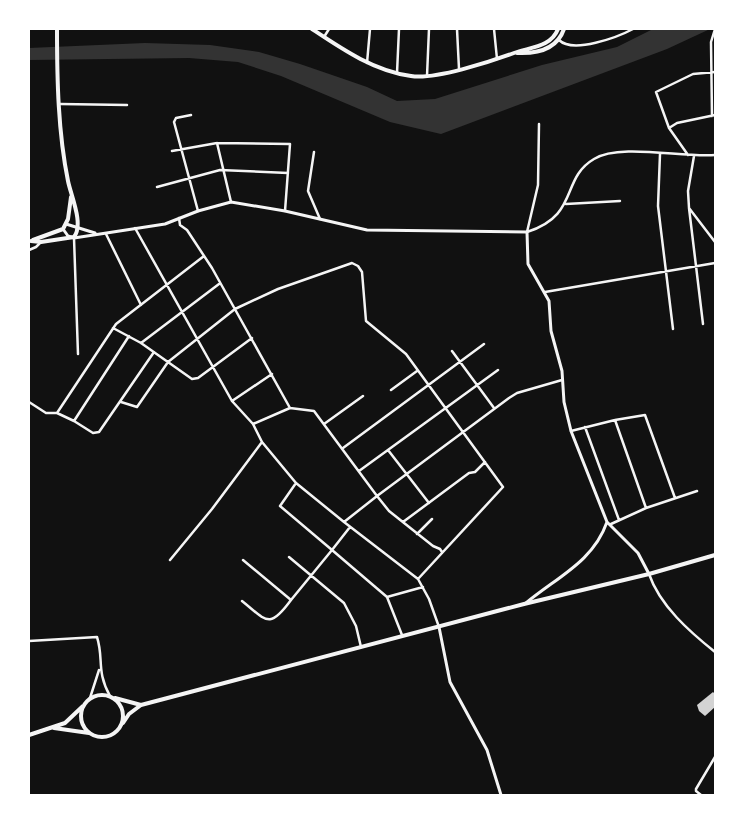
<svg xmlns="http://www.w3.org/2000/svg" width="744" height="824" viewBox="0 0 744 824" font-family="Montserrat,sans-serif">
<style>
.water{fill:#333}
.building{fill:#d3d3d3}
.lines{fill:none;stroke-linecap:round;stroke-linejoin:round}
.minor{stroke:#f5f5f5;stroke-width:2.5}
.tertiary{stroke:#f5f5f5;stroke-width:3}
.primary{stroke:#f5f5f5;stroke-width:4}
.trunk{stroke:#f5f5f5;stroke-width:4}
</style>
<rect width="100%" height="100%" fill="#111"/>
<!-- water -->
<path class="water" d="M653,29H710L667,49L441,134L390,122L281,76L238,62L189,58L29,60V48L145,43L210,45L259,52L300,64L367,87L397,101L435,99L542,65L617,47Z"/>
<!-- building -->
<path class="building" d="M713,692L715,694V707L705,716L699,711L697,705Z"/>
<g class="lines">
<!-- minor -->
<path class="minor" d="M457,29L459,69
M494,29L497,59
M324,37L329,29
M559,40C573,54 618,37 633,29
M367,63L370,29
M397,73L399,29
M427,76L429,29
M60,104L127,105
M191,115L176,118L174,122L198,211
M712,116L711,42L715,29
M669,128L677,123L715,115
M172,151L217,143
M314,152L308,191L320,219
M660,154L658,206L673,329
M688,155L669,128L656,92L693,74L715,72
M694,156L688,191L689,208L715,242
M157,187L220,170L288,173
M231,202L217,143L290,144L285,211
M566,204L620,201
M689,208L703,324
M179,218L180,225L187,230L212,268L290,408L314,411L377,496L344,522L418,579L429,599L439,627
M135,228L232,401L253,424L262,442L296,483L344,522
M527,232C580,215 560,179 594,159C620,143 683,158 715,155
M527,232L538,185L539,124
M106,234L141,305
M74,238L78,354
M29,250L36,247L41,242
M545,292L715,263
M113,328L141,343L192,379L198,378L252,338
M141,343L219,284
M452,351L494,408
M391,390L417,371
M232,401L272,374
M29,402L46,413H57L74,421L93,433L99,432L154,352
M121,402L137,407L168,362L235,309L278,289L352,263L358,266L362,272L366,321L406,354L503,487L418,579
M57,413L116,324L204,256
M615,420L646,508
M74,421L129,336
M253,424L290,408
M324,424L363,396
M585,427L619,520
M571,431L615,420L645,415L675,498
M343,448L484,344
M388,450L429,503
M359,471L498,370
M403,522L469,473L475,472L485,462
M611,524L646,508L697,491
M350,527L332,550L387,597L402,635
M417,534L432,519
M442,552L440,549L433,546L389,511L377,496L509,398L517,393L562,380
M289,557L344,603L356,626L361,647
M170,560L212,509L262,442
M243,560L291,600L332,550L280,506L296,483
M649,574C660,606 690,632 715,652
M387,597L423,587
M242,601C267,621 269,630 291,600
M29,641L97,637C104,659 96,671 110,696
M90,698L99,670
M701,795L696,791V789L715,757"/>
<!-- tertiary -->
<path class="tertiary" d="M66,224L95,233
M63,229L68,236L74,238L165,224L198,211L231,202L285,211L367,230L527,232L528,264L549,301L551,331L562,371L564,402L571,431L607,522L638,553L649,574
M526,603C557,577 593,562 607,522
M439,627L450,682L487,750L501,795"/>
<!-- primary -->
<path class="primary" d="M312,29C342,49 374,71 411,76C434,80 490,62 514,53C531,47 551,47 558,29
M517,53C538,54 557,49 564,29
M33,240L63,229L68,219L71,197
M31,241L41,242L74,237C84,224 71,196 68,181C58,132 57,79 57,29"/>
<!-- trunk -->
<path class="trunk" d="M81 716a21 21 0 1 1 42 0a21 21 0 1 1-42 0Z
M115,698L141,705L524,604L649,574L715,555
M123,723L129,714L141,705
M54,728L89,733
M29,735L65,723L83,706"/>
</g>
<!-- border -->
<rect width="744" height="824" fill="none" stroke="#ffffff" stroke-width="60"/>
</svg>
